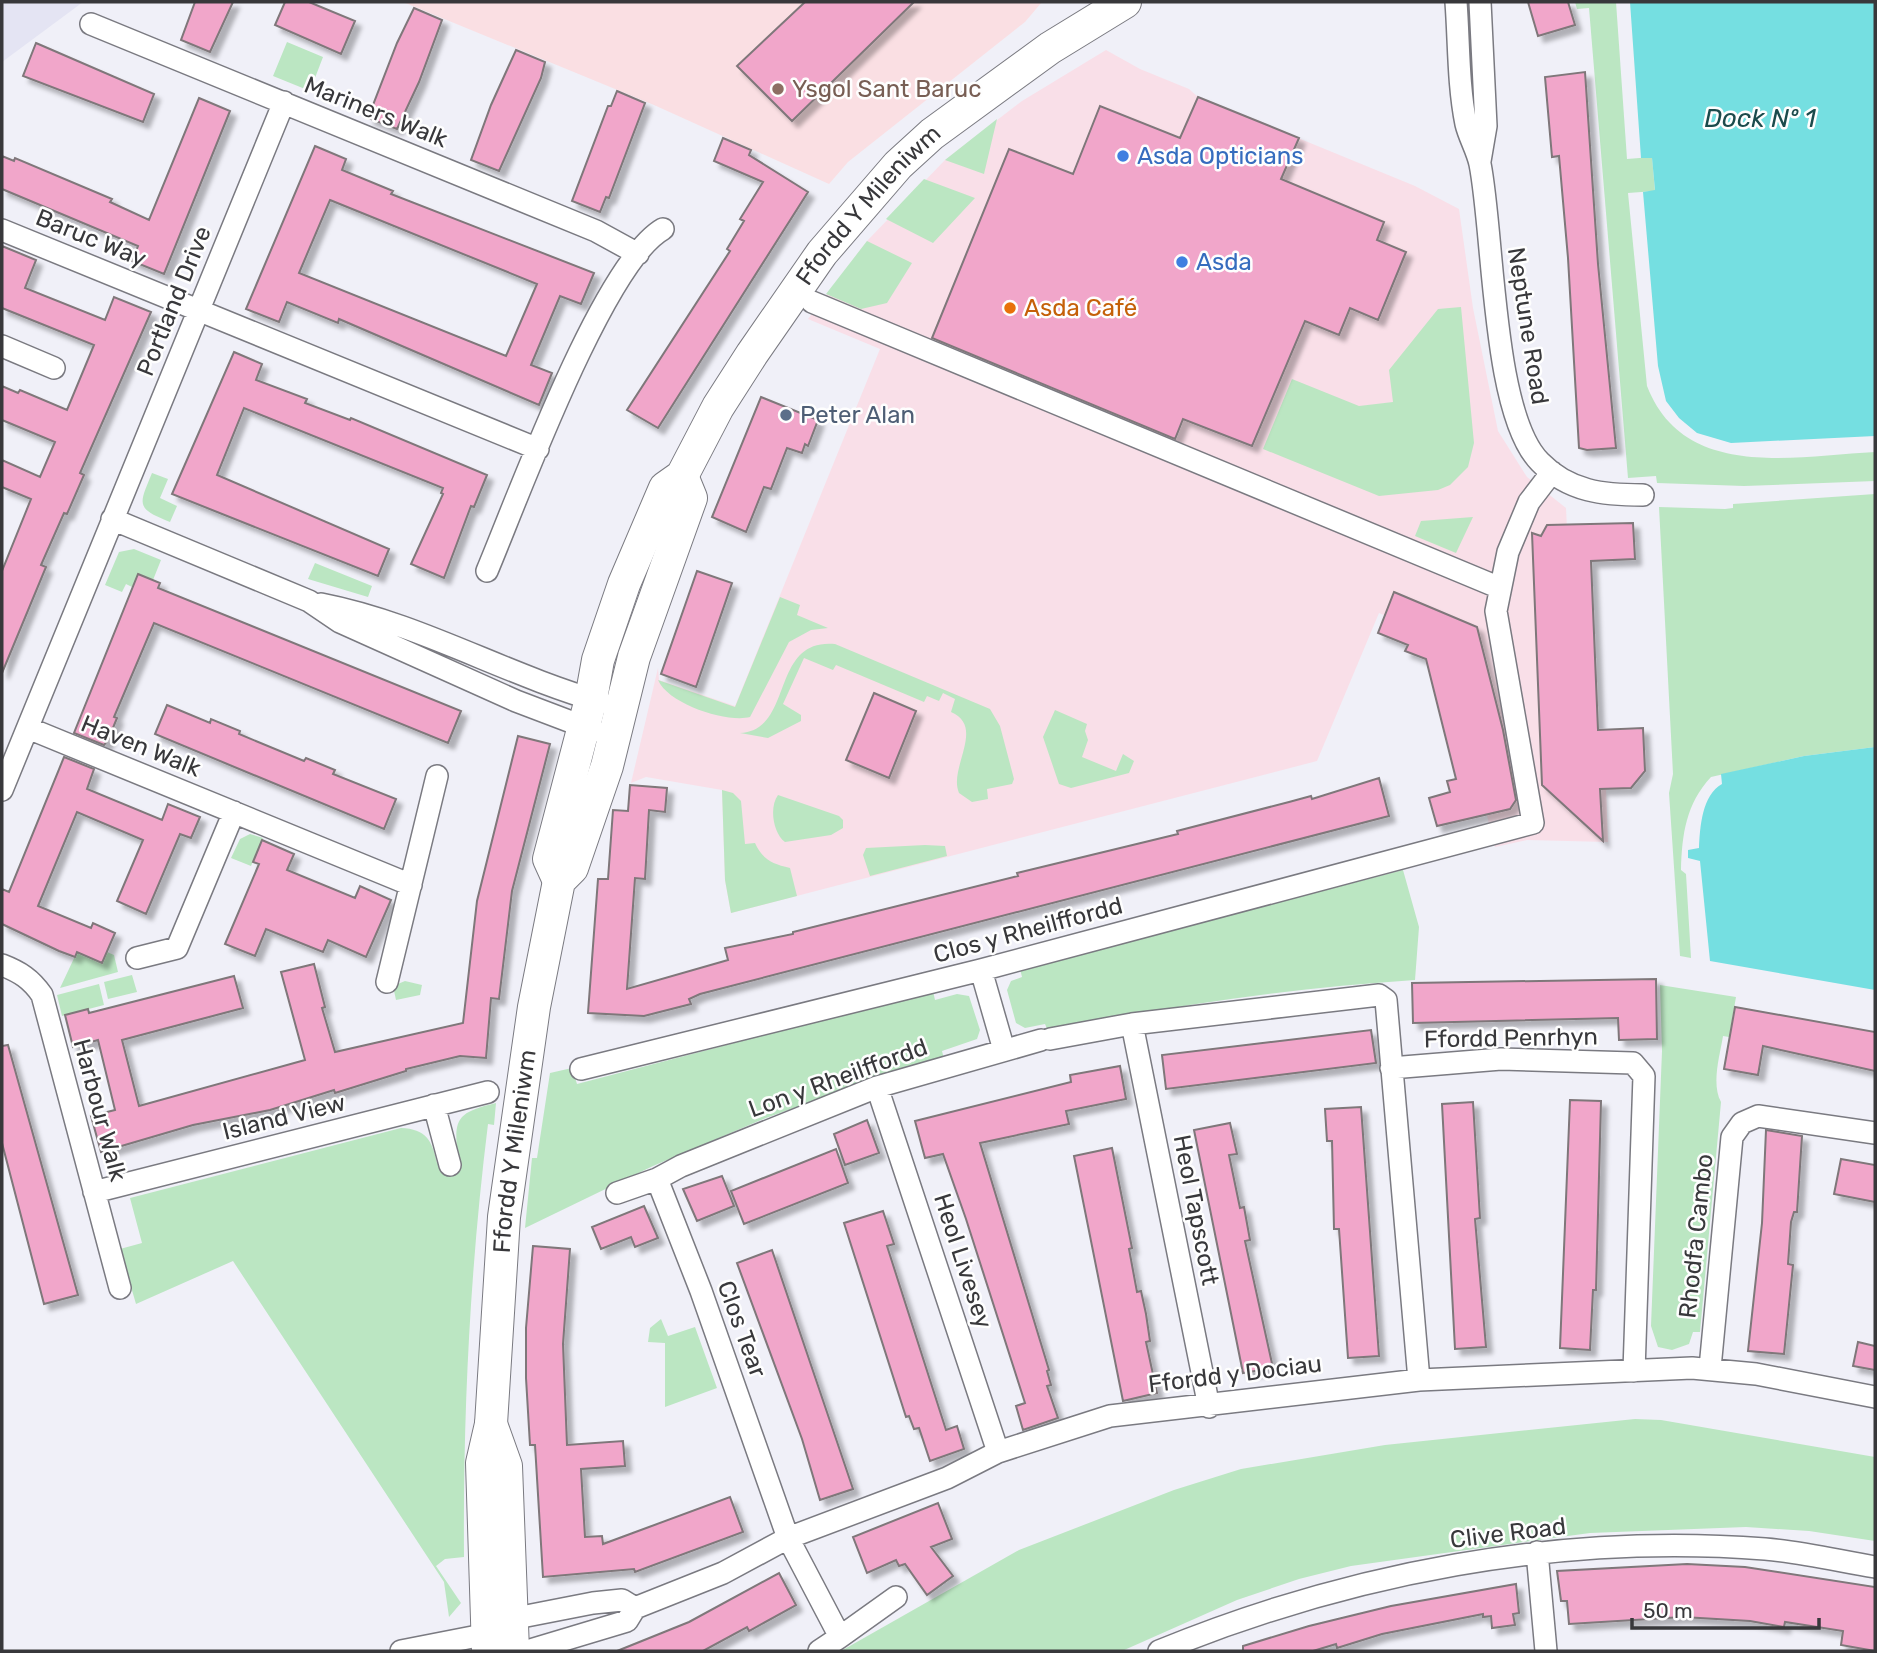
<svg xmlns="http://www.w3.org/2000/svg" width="1877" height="1653" viewBox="0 0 1877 1653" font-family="Rubik,sans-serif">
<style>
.commercial{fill:#f9dfe8}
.built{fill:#e4e4f3}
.education{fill:#fadfe3}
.green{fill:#bbe6c2}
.water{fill:#75dfe1}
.building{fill:#f1a6ca;stroke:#7f777a;stroke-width:2;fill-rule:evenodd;filter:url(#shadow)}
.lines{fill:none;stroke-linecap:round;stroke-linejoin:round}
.street-casing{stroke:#7a7a81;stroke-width:24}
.secondary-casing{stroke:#7a7a81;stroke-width:34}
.street{stroke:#fff;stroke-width:21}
.secondary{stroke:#fff;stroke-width:32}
.education-dot{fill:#8d6e63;stroke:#fefefe;stroke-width:2.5}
.shop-dot{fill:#3f7fe0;stroke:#fefefe;stroke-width:2.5}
.food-dot{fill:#e8710a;stroke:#fefefe;stroke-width:2.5}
.service-dot{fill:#5c6f8a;stroke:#fefefe;stroke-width:2.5}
.labels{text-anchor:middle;stroke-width:5;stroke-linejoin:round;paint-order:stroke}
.education-label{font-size:24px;fill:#785e54;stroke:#fefefe;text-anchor:start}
.street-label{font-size:24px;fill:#38383b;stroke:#fefefe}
.shop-label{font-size:24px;fill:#366cbe;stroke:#fefefe;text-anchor:start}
.food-label{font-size:24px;fill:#c56008;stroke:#fefefe;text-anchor:start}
.service-label{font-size:24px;fill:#4e5e75;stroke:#fefefe;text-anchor:start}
.water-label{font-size:26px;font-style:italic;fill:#1b4b4c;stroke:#fefefe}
</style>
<defs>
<filter id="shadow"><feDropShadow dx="6" dy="6" stdDeviation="2" flood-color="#0004"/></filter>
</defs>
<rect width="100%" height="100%" fill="#f0f0f8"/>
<!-- commercial -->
<path class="commercial" d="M1106,50L1140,69L1189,89L1198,97L1415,186L1459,209L1473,308L1498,431L1527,477L1566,508L1578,759L1605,760L1608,842L1527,840L1495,847L1442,640L1379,613L1317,761L731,913L725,880L722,790L646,777L631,783L658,668L659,680L735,706L880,349L808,319L867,241L945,160L1022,101Z"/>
<!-- built -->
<path class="built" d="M2,2H83L2,62Z"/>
<!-- education -->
<path class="education" d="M403,2H1042L1025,22L848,162L829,184L654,105Z"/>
<!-- green -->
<path class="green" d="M1575,2H1616L1627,159L1652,157L1655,191L1628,193L1647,386C1684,481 1794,456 1875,452V481L1744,486L1657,483L1656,476L1628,478L1589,8L1577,9Z
M287,42L323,57L310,91L273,76Z
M997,119L984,174L945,160Z
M924,179L975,198L933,243L886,219Z
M867,241L912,263L887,303L861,309L826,294Z
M1461,307L1474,443L1468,467L1450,485L1438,490L1379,496L1263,449L1292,379L1359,406L1393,402L1389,370L1438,309Z
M152,473L168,479L160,498L177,506L170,522C135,508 139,505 152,473Z
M1875,494V747L1804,756L1711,777C1686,804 1682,834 1681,870L1686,874L1691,958L1680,956L1669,793L1673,774L1659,507L1725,509L1733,508V504Z
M1473,517L1456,553L1415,536L1421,521Z
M134,549L161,560L153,580L138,574L132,587L126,584L122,592L105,585L119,552Z
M315,563L372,586L368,597L308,579Z
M780,597L800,605L797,615L828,628L811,630L789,642L750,717C728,723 669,705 658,680L735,707Z
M835,644L990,709L1000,726L1014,779L1012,784L987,789L988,799L972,802L959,793C948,768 986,727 951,712L955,699L943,693L939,701L927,696L924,702L836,665L833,670L804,658L783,704L801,715V721L768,738L740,733C795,730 769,638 835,644Z
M1055,710L1087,724L1085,731L1088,740L1082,757L1116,771L1123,754L1134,761L1129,773L1071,788L1059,784L1043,737Z
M722,790L733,793L741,801L745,844L755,843C763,860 772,864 790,868L797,896L731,913L725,880Z
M778,795L839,816L843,820V828L831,835L785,842C773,833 769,807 778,795Z
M250,834L263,838L251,866L231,858L240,839Z
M925,845L945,846L947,856L870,876L863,855L866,848Z
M1403,870L1419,927L1415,980C1290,988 1169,1006 1048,1031L1045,1024L1025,1028L1016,1023L1007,990L1011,981L1022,977L1020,969Z
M77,952L102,963L107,952L114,955L118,972L60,988Z
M132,975L137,992L108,999L104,982Z
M405,981L422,985L420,995L396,1000L393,986Z
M99,984L104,1005L62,1016L57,995Z
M1660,985L1736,997L1729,1037L1723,1036C1720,1055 1711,1084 1721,1102L1700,1332H1693L1689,1344L1672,1350L1658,1347L1651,1326L1662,1051Z
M933,991L935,1000L957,994L969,996L980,1030L977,1039L942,1051L944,1059L861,1084L766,1118L653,1166L525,1228L532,1158H537L550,1073L572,1068L577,1084Z
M496,1103L494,1125L488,1124C470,1269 463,1412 464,1557L445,1559L436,1566L461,1603L449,1617L444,1582L233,1261L136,1304L120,1249L142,1243L130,1198L401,1128C426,1129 432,1140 437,1163L458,1160C454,1120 454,1113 496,1103Z
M661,1319L668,1336L695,1327L717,1388L665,1407V1343L648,1342L650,1328Z
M1635,1419L1661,1420L1875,1457V1541L1809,1531L1746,1527L1590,1533L1351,1566L1299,1579L1237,1600L1122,1651H841L1019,1550L1174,1490L1241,1469L1385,1445Z"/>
<!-- water -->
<path class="water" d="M1630,2H1875V436L1731,443L1697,433L1679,418L1666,401L1658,366L1643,192L1655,190L1652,158H1641Z
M1875,747V990L1710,961L1700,861L1688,858V850L1699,848C1700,827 1702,795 1722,784L1721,774L1804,756Z"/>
<!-- building -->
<path class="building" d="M195,2H233L210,52L181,40Z
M285,2H309L355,21L341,54L275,25Z
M805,2H914L792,121L737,66Z
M1528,2H1568L1575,25L1538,36Z
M414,8L442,20L419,82L397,129L368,118L397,43Z
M36,43L154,94L143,122L23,76Z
M516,50L545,62L541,78L499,171L471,160L491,105Z
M1585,72L1598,264L1616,448L1587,450L1579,448L1568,258L1559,156L1552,157L1545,77Z
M617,91L645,103L609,198L606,197L600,212L572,201L608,106H611Z
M1198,97L1299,138L1281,179L1384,222L1377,240L1406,252L1378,320L1350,308L1339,335L1305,321L1252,446L1183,419L1175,439L932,338L1009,149L1073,174L1100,106L1180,138Z
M199,98L230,111L164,274L132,261L138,246L2,189V156L14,161L15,158L112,199L110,202L149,220Z
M723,138L751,150L749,155L808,192L658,428L627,410L730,251L727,249L744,221L740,219L763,182L714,161Z
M315,146L346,159L342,170L393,191L391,194L594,273L581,304L560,296L531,365L552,373L539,405L339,319L338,323L287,302L279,322L246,309ZM330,200L537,284L506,356L299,273Z
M2,246L36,260L25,288L105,320L114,297L151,312L80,473L84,475L67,514L64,513L41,565L46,567L2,673V571L31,499L2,487V460L40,477L55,442L2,420V386L18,393L20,390L67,410L94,345L2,308Z
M234,352L262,364L256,380L307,399L305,403L350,420L351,418L487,475L474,507L471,506L444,578L411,564L443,494L441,493L443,488L244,408L217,475L389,549L378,576L172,494Z
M761,397L818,420L808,446L805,444L802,453L787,448L771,489L764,487L746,532L712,517Z
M1633,523L1635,559L1591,561L1598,730L1643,728L1645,771L1631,788L1600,789L1603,841L1542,785L1532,533L1541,536L1547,525Z
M697,571L732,583L696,687L661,674Z
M138,574L160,583L158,588L461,711L448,743L154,623L114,717L117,718L108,740L104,745L74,733Z
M1394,592L1477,627L1503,730L1516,800L1510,809L1437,826L1429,798L1450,792L1447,781L1456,779L1426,659L1405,651L1408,645L1378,633Z
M874,693L916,711L889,778L846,760Z
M167,705L210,723L211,719L240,731L239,734L304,761L306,758L335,770L333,774L396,799L384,829L155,734Z
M518,736L550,744L512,891L499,999L491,998L486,1058L460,1056L406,1069V1071L335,1093L334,1090L270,1110L193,1125L101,1152L91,1116L115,1110L98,1040L73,1047L65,1015L88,1009L89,1013L234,976L243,1008L122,1040L139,1106L305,1060L281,972L314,964L325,1007L322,1008L335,1052L463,1023L477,901Z
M64,757L94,769L87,789L162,820L168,804L200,817L191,838L180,834L146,914L117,901L143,840L77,812L38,906L91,928L93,923L115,933L102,963L77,952L75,957L59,951L2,924V889L9,892Z
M1379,778L1389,816L700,994L689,999L691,1004L644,1016L588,1013L598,879H608L613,810L628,811L630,785L667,788L665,812L649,810L645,879L635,878L627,989L728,960L725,948L793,934V932L1018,876L1017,873L1178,834L1177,831L1289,802L1311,796L1312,799Z
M262,840L294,854L287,870L355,898L360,886L391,900L366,957L328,940L323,952L266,929L255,956L225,944L259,864L253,862Z
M1656,979L1657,1039L1619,1040L1618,1018L1413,1023L1412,983Z
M1735,1007L1875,1032V1071L1763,1046L1758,1075L1724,1069Z
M1371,1030L1376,1063L1166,1089L1162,1055Z
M8,1045L78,1295L44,1304L2,1143V1046Z
M1120,1066L1126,1099L1066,1111L1069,1124L980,1143L1049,1370L1047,1371L1051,1385L1047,1386L1058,1418L1023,1430L1016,1406L1025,1403L966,1219L943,1154L925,1158L915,1121L1071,1082L1070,1075Z
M1570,1100L1601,1101L1596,1290H1593L1590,1350L1560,1348Z
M1473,1102L1480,1218L1475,1219L1486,1347L1455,1349L1442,1104Z
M1361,1107L1379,1356L1348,1358L1339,1229H1334L1332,1141H1327L1325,1109Z
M867,1120L879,1153L845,1165L834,1134Z
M1230,1123L1237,1154L1229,1155L1240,1208L1244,1207L1250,1240L1245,1241L1273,1368L1243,1373L1194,1130Z
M1766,1130L1802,1136L1797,1212H1794L1791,1222L1788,1264L1793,1265L1784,1354L1748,1351L1762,1223Z
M1112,1148L1132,1248L1129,1249L1137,1292L1141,1291L1146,1314L1150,1341L1146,1342L1157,1393L1123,1401L1074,1156Z
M836,1149L848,1183L744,1224L731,1191Z
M1841,1159L1875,1165V1202L1834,1194Z
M722,1176L734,1206L697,1221L683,1189Z
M644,1206L658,1238L635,1247L631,1237L601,1249L592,1227Z
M883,1211L894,1244L887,1246L946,1430L957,1426L964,1449L930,1461L919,1428L914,1429L909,1416L906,1417L844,1223Z
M533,1246L570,1249L563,1344L567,1445L623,1441L625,1466L581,1469L585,1537L602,1536L603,1544L730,1497L743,1532L635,1572L634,1569L543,1577L535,1445H530L526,1378V1328Z
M772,1250L853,1489L820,1500L802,1439L737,1263Z
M1858,1342L1875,1346V1370L1853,1366Z
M938,1503L952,1539L931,1547L953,1576L927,1595L905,1564L899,1566L896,1560L867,1573L853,1537Z
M1687,1564L1745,1567L1875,1587V1651L1841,1645L1843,1631L1785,1622L1784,1627L1750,1621L1683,1617L1569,1624L1567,1601H1561L1557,1571Z
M779,1573L796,1605L749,1631L747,1627L703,1651H617L689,1622Z
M1516,1584L1519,1613L1513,1614L1515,1625L1492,1628L1491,1616L1483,1617V1614L1382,1634L1337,1648L1336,1644L1313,1651H1243V1646L1309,1626L1391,1606Z"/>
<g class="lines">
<defs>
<path id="street" d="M1456,2C1459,41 1458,85 1466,124C1469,137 1477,150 1480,164C1494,234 1492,414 1540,462C1569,492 1604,495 1643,495
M91,24L596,231L638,254
M1480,161L1486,126L1480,2
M2,230L538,449
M812,302L1500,588
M2,346L54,368
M112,519L309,601L340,622L516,701L595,731
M487,571C517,500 603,263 663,229
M321,604C419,623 506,675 601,702
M28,728L411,885
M2,790L284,102
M137,958L177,948L234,812
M2,965C20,972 31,979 42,995L120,1288
M981,970L1004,1050
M387,982L437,776
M1132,1024L1209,1407
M1050,1039L1132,1024L1379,995L1386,1000L1419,1380
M1391,1068L1501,1059L1633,1063L1644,1076L1634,1371
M581,1069L981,970L1533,823L1496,611L1508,552L1529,502L1552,472
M877,1087L998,1452
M434,1105L450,1165
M657,1179L681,1166L877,1087L1041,1040
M94,1192L488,1092
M617,1193L657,1179L701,1291L788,1538L840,1637L819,1651
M1710,1368L1732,1137L1742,1123L1758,1116L1875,1133
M1537,1552L1546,1651
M840,1637L896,1597
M401,1651L488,1634L511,1619L593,1603L622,1600L635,1608
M527,1651L627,1621L635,1608L723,1573L788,1538L947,1478L998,1452L1110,1416L1419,1380L1692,1368L1756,1374L1875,1397
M1159,1651C1350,1573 1559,1533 1765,1549C1802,1552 1839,1561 1875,1567"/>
<g id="secondary">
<path id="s1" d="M559,881L549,859L591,699L598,660L624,584L665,488L682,476L718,407L752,354L822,253L898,165L932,134L1050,48L1125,2"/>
<path d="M491,1424L506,1466L513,1651"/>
<path id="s2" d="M488,1651L482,1463L491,1424L504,1217L534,1007L559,881L572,868L607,766L634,657L691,498L682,476"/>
</g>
</defs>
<!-- street casing -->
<use href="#street" class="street-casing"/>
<!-- secondary casing -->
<use href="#secondary" class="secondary-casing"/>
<!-- street -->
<use href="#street" class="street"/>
<!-- secondary -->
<use href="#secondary" class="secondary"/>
</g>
<!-- markers -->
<circle class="education-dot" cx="778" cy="89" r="7"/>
<g class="shop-dot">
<circle cx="1123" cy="156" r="7"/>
<circle cx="1182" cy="262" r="7"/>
</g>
<circle class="food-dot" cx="1010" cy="308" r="7"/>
<circle class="service-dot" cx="786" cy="415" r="7"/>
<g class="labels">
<!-- education labels -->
<g class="education-label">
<text x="792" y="97">Ysgol Sant Baruc</text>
</g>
<!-- street labels -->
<g class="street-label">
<text transform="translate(376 112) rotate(22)" y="8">Mariners Walk</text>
<text dy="8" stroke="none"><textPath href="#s1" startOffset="765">Ffordd Y Mileniwm</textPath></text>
<text transform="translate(91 238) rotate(22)" y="8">Baruc Way</text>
<text transform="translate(174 301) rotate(-68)" y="8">Portland Drive</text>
<text transform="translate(1528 326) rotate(81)" y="8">Neptune Road</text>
<text transform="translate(141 746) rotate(22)" y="8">Haven Walk</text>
<text transform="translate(1028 930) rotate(-15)" y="8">Clos y Rheilffordd</text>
<text transform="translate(1511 1038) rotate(-1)" y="8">Ffordd Penrhyn</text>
<text transform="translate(838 1078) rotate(-20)" y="8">Lon y Rheilffordd</text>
<text transform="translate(100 1110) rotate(75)" y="8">Harbour Walk</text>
<text transform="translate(284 1117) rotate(-14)" y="8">Island View</text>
<text dy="8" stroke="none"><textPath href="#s2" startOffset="502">Ffordd Y Mileniwm</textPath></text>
<text transform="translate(1196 1210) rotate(79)" y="8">Heol Tapscott</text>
<text transform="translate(1696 1236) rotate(-84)" y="8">Rhodfa Cambo</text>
<text transform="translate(963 1261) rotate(72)" y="8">Heol Livesey</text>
<text transform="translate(742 1329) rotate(70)" y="8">Clos Tear</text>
<text transform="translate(1235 1374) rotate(-7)" y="8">Ffordd y Dociau</text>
<text transform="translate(1508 1533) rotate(-7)" y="8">Clive Road</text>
</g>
<!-- shop labels -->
<g class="shop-label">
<text x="1137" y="164">Asda Opticians</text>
<text x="1196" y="270">Asda</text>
</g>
<!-- food labels -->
<g class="food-label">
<text x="1024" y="316">Asda Café</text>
</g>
<!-- service labels -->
<g class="service-label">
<text x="800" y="423">Peter Alan</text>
</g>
<!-- water labels -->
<g class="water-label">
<text x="1760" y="127">Dock Nº 1</text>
</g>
</g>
<!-- border -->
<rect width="1877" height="1653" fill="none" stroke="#38383b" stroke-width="7"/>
<!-- scale -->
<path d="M1632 1618v10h187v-10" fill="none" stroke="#38383b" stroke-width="3.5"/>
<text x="1643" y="1618" font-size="21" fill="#38383b" stroke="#fefefe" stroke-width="5" paint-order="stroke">50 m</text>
</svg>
